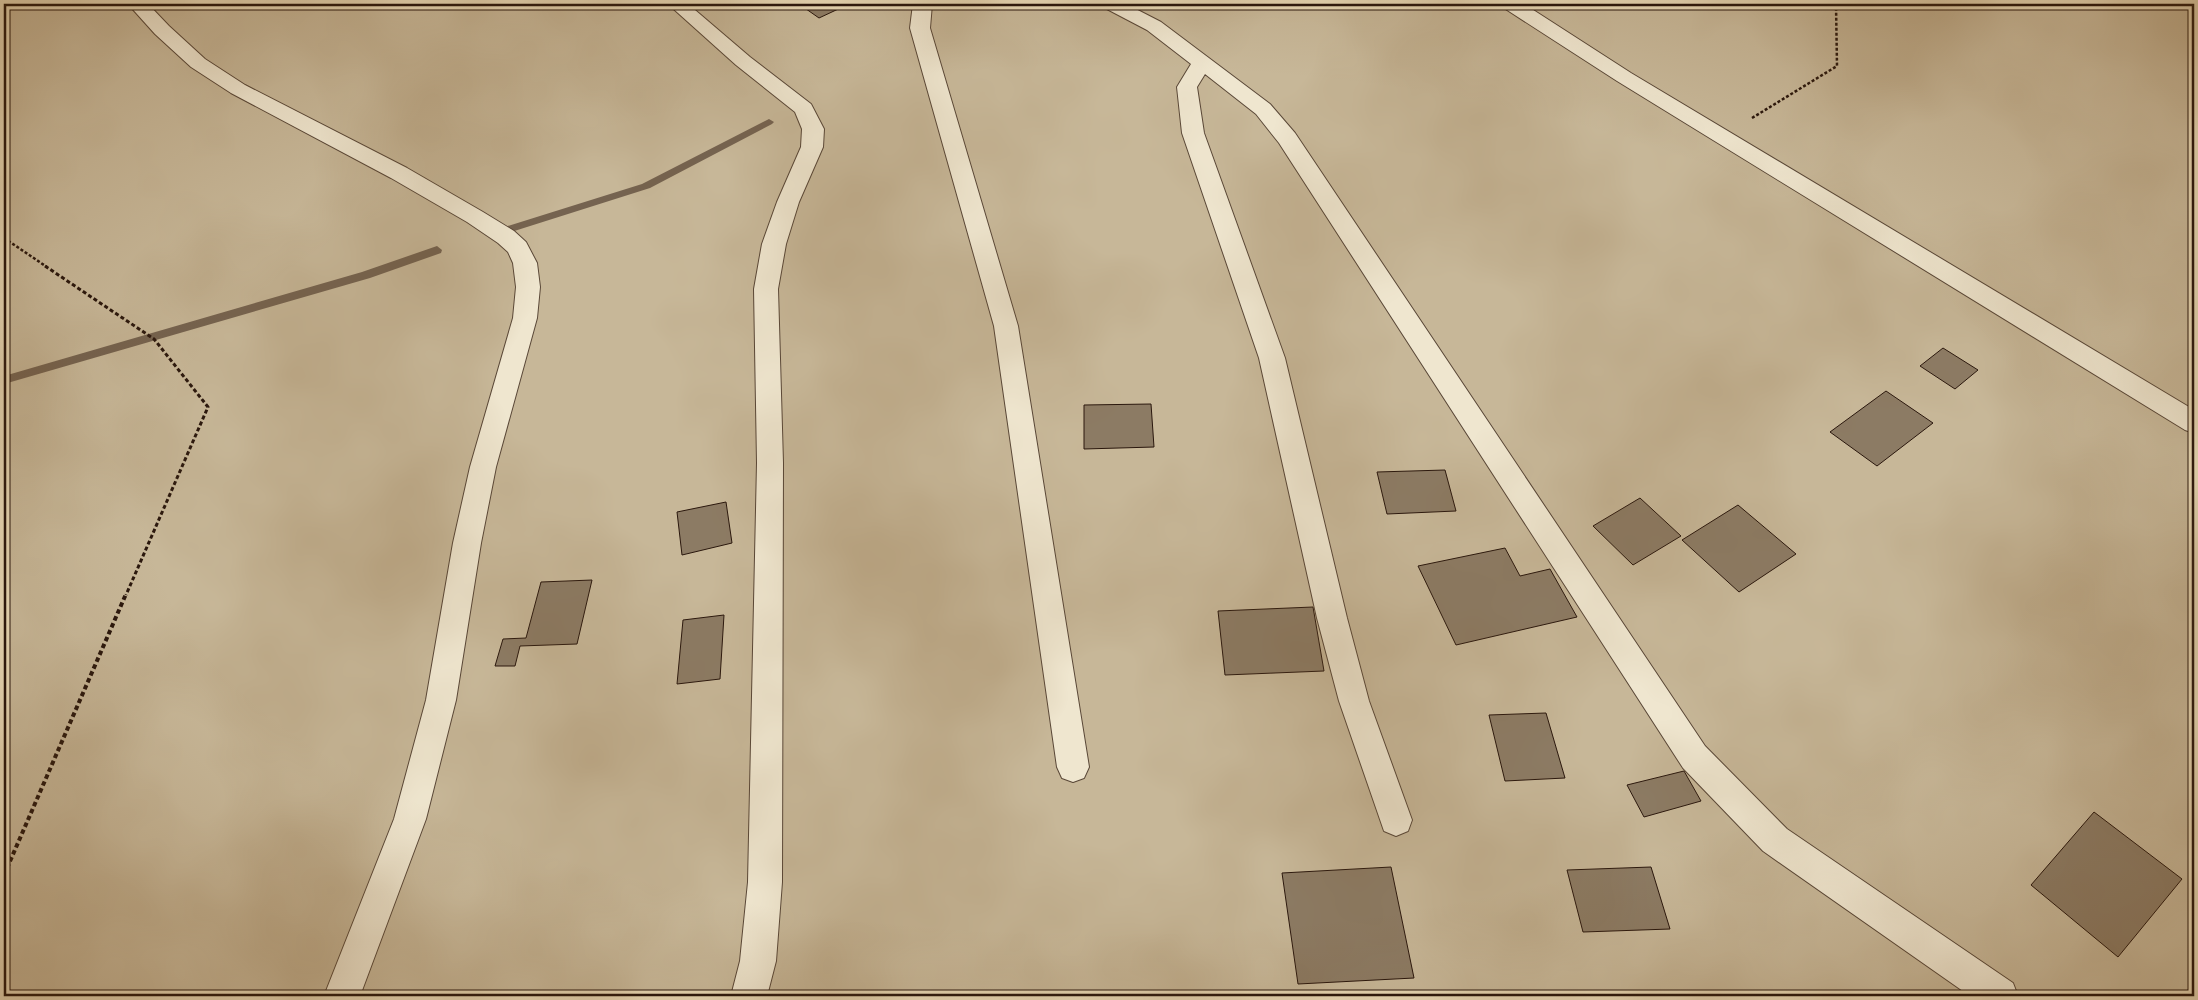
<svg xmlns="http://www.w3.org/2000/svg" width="2198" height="1000" viewBox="0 0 2198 1000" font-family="'EB Garamond',serif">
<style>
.green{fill:#c7b798;stroke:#786752}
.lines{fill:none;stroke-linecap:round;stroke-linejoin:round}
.stream{fill:#756350;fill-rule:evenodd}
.building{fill:#8c7b64;stroke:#2a170d}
.minor-casing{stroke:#594737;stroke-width:2}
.path-far2{stroke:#2a170d;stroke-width:2.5;stroke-dasharray:3 2;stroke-linecap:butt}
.path-far1{stroke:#2a170d;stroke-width:3;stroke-dasharray:4 2.5;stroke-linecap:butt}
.path{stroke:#2a170d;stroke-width:4;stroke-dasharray:4.5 3;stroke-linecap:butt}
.minor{fill:#efe6cf;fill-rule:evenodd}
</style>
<rect width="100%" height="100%" fill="#e7d8b5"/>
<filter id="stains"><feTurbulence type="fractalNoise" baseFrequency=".004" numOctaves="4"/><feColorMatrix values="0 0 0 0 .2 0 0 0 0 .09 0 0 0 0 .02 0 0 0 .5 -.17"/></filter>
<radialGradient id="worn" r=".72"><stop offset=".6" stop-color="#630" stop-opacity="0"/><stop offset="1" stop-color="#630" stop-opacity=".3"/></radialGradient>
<!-- green -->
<path class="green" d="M4,4H2194V996H4Z"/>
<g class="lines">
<!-- stream -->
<path class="stream" d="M769,119L774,122L772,124L650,188L502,235L497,231L498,229L642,184Z
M437,246L442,250L441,253L370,278L4,384V376L362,272Z"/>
</g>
<!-- building -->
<path class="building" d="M799,4H849L819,18Z
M1943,348L1978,370L1955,389L1920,366Z
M1886,391L1933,423L1877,466L1830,432Z
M1151,404L1154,447L1084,449V405Z
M1445,470L1456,511L1387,514L1377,472Z
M1640,498L1681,536L1633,565L1593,526Z
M726,502L732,543L682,555L677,512Z
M1738,505L1796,554L1739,592L1682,540Z
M1505,548L1520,576L1550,569L1577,617L1456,645L1418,566Z
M592,580L577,644L520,646L515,666H495L503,639L526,638L541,582Z
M1313,607L1324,671L1225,675L1218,611Z
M724,615L720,679L677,684L683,620Z
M1546,713L1565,778L1505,781L1489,715Z
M1684,771L1701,801L1644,817L1627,785Z
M2094,812L2182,879L2118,957L2031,885Z
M1391,867L1414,978L1298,984L1282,873Z
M1651,867L1670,929L1583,932L1567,870Z
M2194,978V996H2185Z"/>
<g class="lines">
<defs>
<path id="minor" d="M128,4H148L169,26L205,59L245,85L407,168L483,212L514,231L526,242L537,263L540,287L537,318L496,467L481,543L456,700L426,819L360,996H324L394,819L426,700L453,543L470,467L513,318L516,287L513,263L508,252L498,243L467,222L391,178L231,93L191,67L155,34Z
M668,4H688L750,57L811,104L824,129L823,147L799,202L786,244L778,289L783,463L782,882L776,961L767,996H731L740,961L748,882L757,463L754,289L762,244L777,202L801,147L802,129L795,112L736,65Z
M913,4H932L930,28L1018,326L1089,767L1084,778L1073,782L1062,778L1057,767L994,326L910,28Z
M1103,4H1126L1161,22L1270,104L1295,133L1705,746L1787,829L2013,983L2018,996H1970L1763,851L1683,768L1279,143L1256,114L1205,74L1197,87L1204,133L1285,358L1347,618L1369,701L1412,820L1408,831L1396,836L1384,831L1339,701L1317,618L1259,358L1182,133L1177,87L1191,64L1147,30L1105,8Z
M1501,4H1524L1631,73L2194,410V433L2185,430L1617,81L1504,8Z"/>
</defs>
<!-- minor casing -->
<use href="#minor" class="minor-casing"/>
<!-- path-far2 -->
<path class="path-far2" d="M1752,118L1837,66L1836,4
M4,238L47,267"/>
<!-- path-far1 -->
<path class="path-far1" d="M45,266L154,339L208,407L126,595"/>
<!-- path -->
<path class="path" d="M4,875L126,594"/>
<!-- minor -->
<use href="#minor" class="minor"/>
</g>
<!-- margin -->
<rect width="2198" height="1000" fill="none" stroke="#e7d8b5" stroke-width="20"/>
<rect x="5" y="5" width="2188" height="990" fill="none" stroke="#2a170d" stroke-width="2.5"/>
<rect x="10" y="10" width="2178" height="980" fill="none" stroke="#2a170d"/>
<rect width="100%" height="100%" filter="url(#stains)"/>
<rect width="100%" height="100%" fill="url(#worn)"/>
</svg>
